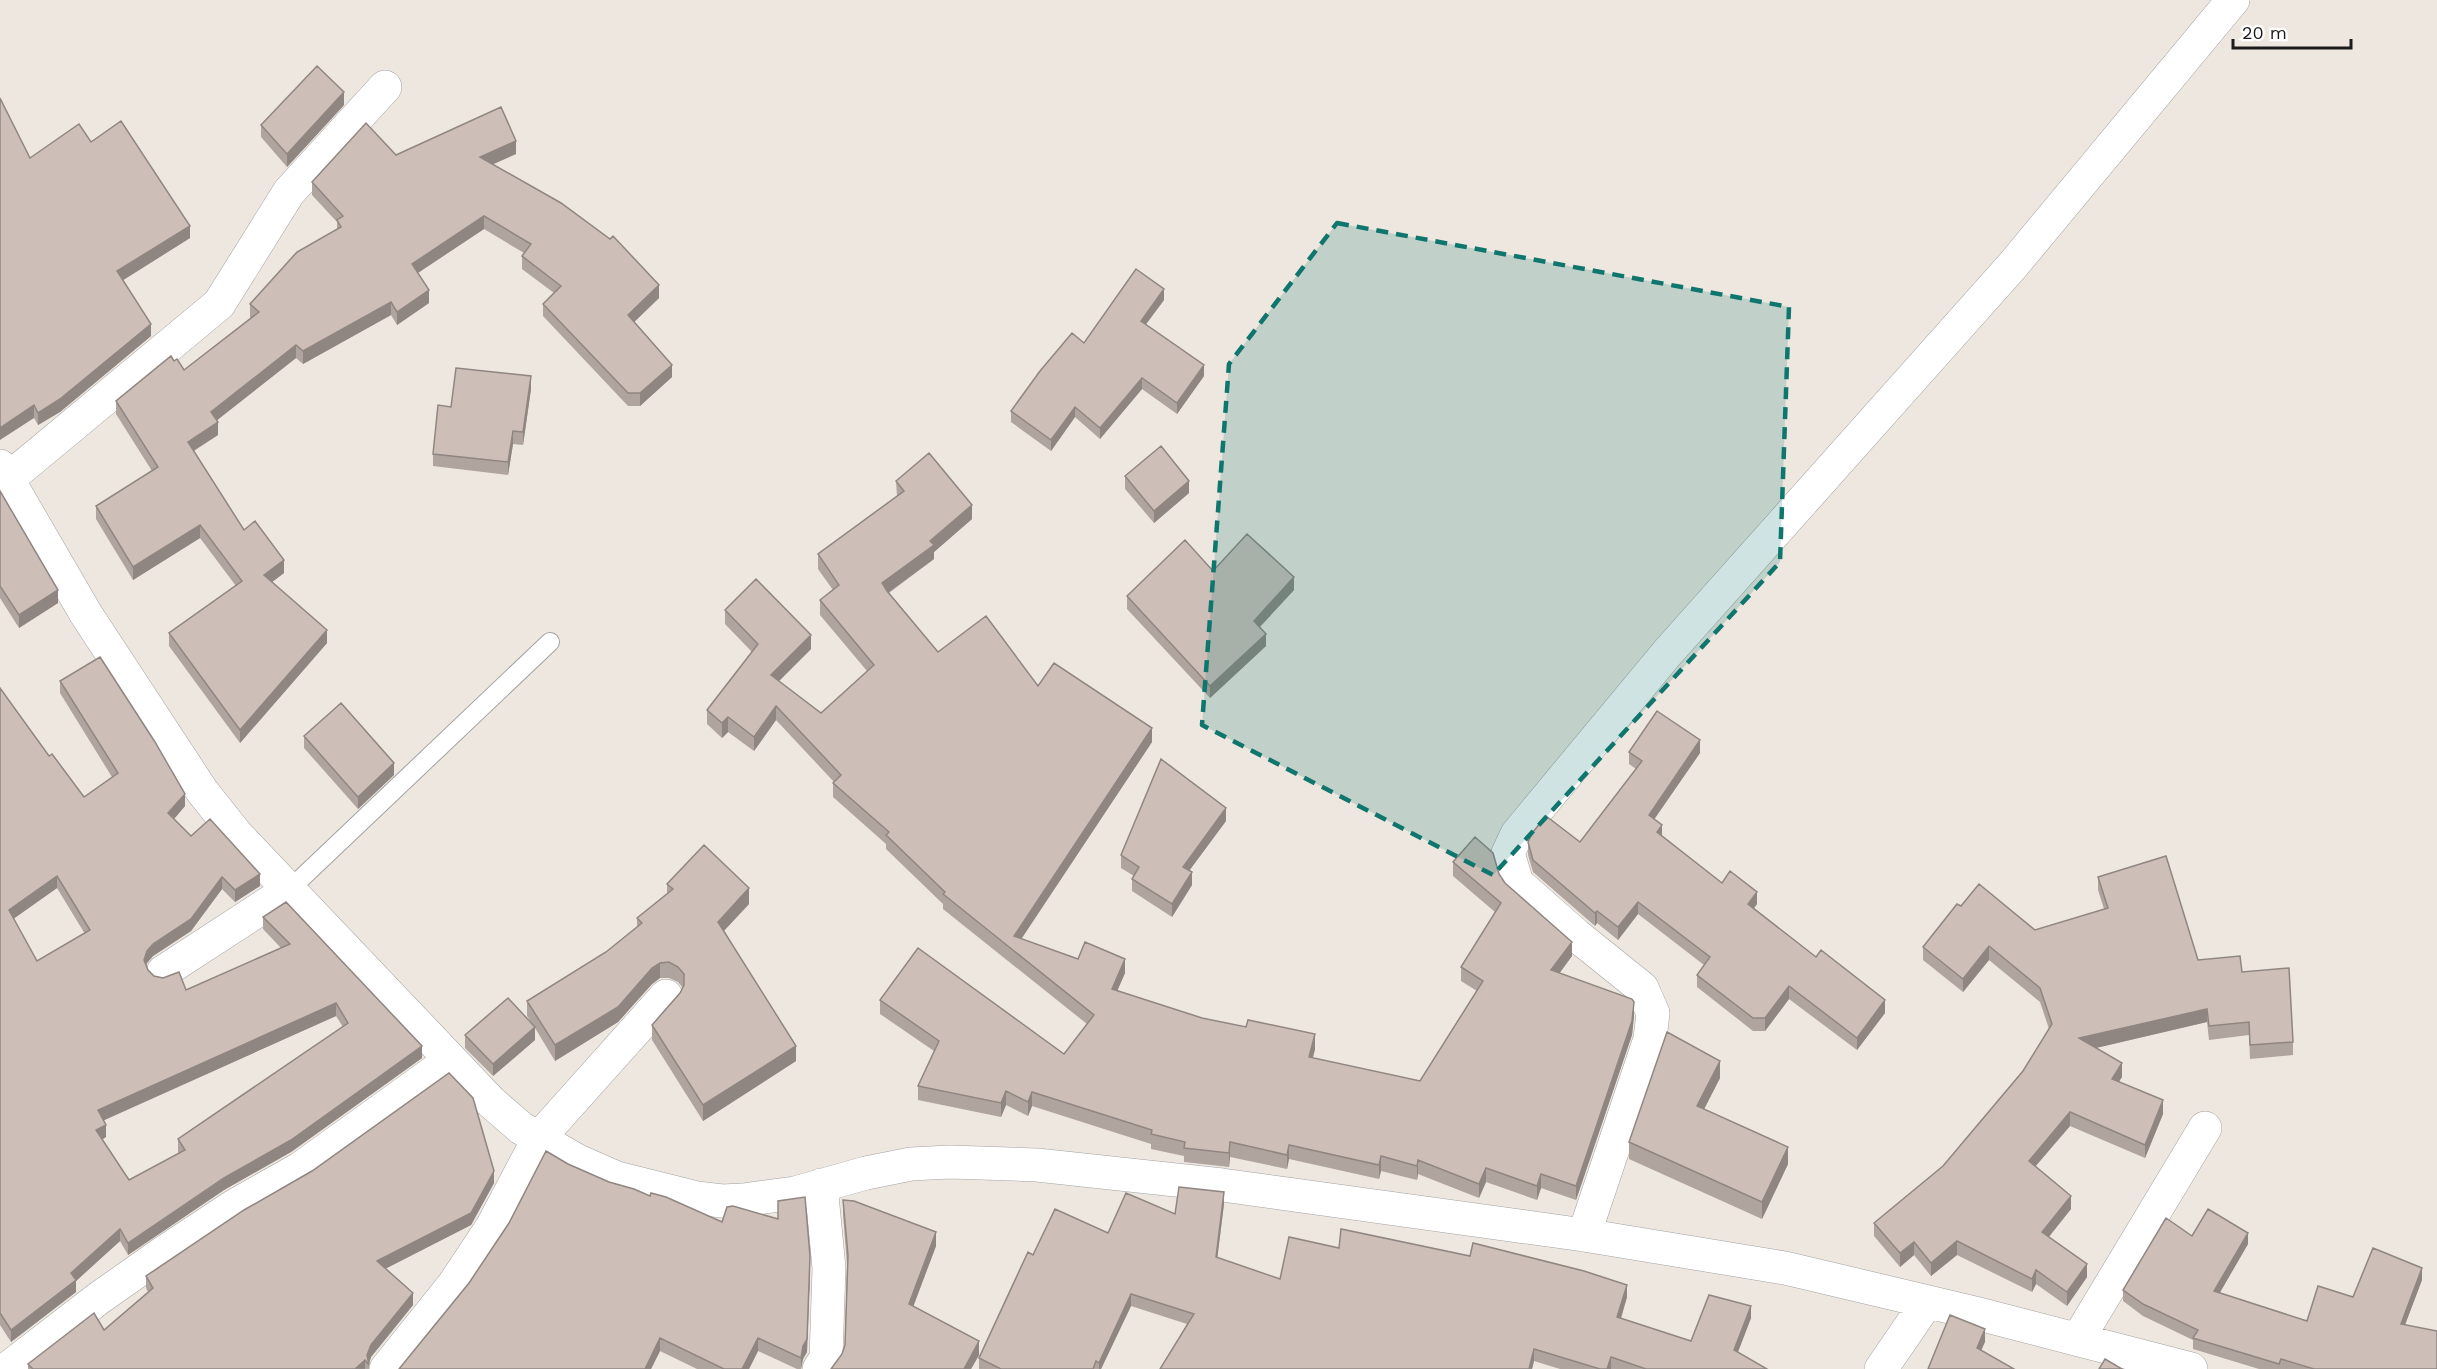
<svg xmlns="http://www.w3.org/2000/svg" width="2437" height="1369" viewBox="0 0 2437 1369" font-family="'Work Sans',sans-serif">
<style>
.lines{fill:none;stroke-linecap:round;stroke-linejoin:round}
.service-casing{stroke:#a2a2a2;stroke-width:20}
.minor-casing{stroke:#a2a2a2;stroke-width:34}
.service{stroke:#fff;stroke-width:18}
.minor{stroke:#fff;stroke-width:33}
.wall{fill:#b0a49e;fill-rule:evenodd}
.shaded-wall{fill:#908681}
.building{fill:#cdbfb8;stroke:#908681;stroke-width:1.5;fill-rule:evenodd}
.marked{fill:#0f766e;fill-opacity:0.2;stroke:#0f766e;stroke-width:4.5;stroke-dasharray:12 8;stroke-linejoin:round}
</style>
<rect width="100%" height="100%" fill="#eee7df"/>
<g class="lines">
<defs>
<path id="service" d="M289,890L550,642"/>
<path id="minor" d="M0,466L86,614L202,791L237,835L491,1102L521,1128L576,1160L617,1178L697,1198L722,1201L743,1200L795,1193L866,1173L911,1164L950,1162L1037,1165L1222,1185L1584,1235L1785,1268L1979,1314L2191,1369
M8,479L219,304L289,192L385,87
M163,972L289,890
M1584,1235L1650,1039L1653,1013L1642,988L1576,935L1517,883L1508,853L1517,834L1668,652L2013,265L2233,0
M2078,1339L2205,1128
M7,1369L99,1298L163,1253L234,1206L301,1168L451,1060
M386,1369L454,1284L492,1227L539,1138L666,996
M819,1369L826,1358L829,1268L821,1185
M1881,1369L1927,1302"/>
</defs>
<!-- service casing -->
<use href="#service" class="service-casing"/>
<!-- minor casing -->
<use href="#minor" class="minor-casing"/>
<!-- service -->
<use href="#service" class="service"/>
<!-- minor -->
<use href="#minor" class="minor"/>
</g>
<!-- wall -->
<path class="wall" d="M344,105L287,167L261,137V125Z
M91,142L190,238L123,280L151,336L60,412L38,425L34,418L30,158Z
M516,154L493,164L659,298L634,322L672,377L640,406H628L543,316V304L554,293L522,269V256L524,253L484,229L417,273L429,303L397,325L391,315L303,364L296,358L217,420L218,435L194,451L244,530L284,573L272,582L327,643L240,743L169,646V633L236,586L200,538L133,580L96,519V506L152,471L116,414V401L174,361L184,370L251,318L250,317V304L337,230V222L312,195V182L396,155Z
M1164,300L1146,324L1204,376L1177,414L1142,389L1100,439L1075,417L1051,451L1011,422V411L1084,343Z
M531,389L523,445L513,444L508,475L433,466V454L451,407Z
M1125,476L1189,493L1154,523L1125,489Z
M896,481L972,519L934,552V559L889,593L938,652L1038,686L1152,742L1021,939L1078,959L1125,973L1117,991L1202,1018L1315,1049L1313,1058L1420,1081L1477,991L1461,981V967L1495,912L1453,876V862L1499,874L1505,883L1572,956L1559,973L1634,1016L1632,1035L1576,1200L1541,1188L1537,1200L1486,1182L1479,1198L1418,1174L1417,1180L1381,1171L1379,1179L1289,1159L1287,1169L1230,1157L1229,1167L1184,1162V1156L1151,1149V1144L1032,1106L1028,1116L1006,1105L1001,1117L918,1100V1086L934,1051L880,1014V1000L1064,1054L1087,1024L943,909V904L886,849V844L833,797V783L834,782L776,720L754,751L728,732L722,738L707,724V710L752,652L725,624V610L811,649L779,681L821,713L867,671L820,615V600L833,590L818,569V554L897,496Z
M0,491L58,603L19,628L0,598Z
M1213,571L1294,590L1260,627L1266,646L1210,698L1127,609V596Z
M60,681L185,806L174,819L191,836L260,886L235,902L222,889L191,931L153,956L147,963L146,965L148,970L154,976L186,990L281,948L263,929V917L422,1058L291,1152L224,1190L128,1255L120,1241L76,1281V1292L11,1342L0,1325V688L49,756L84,797L112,777L60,693ZM57,888L85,934L37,961L13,919ZM336,1016L343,1027L178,1139V1152L179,1154L129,1180L102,1140L106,1137L103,1120Z
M304,736L394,775L358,809L304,748Z
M1629,752L1700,753L1654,819L1662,837L1722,883L1757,904L1754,908L1885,1013L1857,1050L1789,999L1765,1031H1753L1697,987V975L1704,965L1638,914L1618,940L1597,923L1595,926L1533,872L1528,855V842H1580L1636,769L1629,764Z
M1226,821L1189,871L1192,885L1172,917L1132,891V879L1134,876L1121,868V855Z
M2098,877L2198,960L2242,972L2293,1042V1055L2250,1059L2249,1035L2209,1040L2207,1022L2095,1048L2122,1077L2119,1081L2163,1114L2145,1158L2070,1126L2035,1166L2071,1209L2049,1237L2087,1277L2067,1306L2036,1284L2032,1292L1957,1255L1931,1276L1914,1255L1900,1267L1874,1236V1223L1943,1166L2023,1071L2049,1029L2040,1002L1989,960L1963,992L1923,960V947L1961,906L2035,930L2104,909L2098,890Z
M667,884L749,904L724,931L796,1061L703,1121L652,1040V1025L680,993L683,988L678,982L669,978H660L652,984L618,1022L555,1061L535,1028V1040L493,1076L465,1048V1035L533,1025L527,1016V1001L606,952L637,927V918L667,894Z
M1720,1078L1704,1109L1788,1164L1762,1219L1629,1159V1142Z
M568,1164L810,1269L807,1352L803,1359L801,1369H797L758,1351L749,1369H697L660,1351L651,1369H399Z
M494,1183L471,1225L385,1269L413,1305L371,1357L369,1363V1369H28V1364L104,1330L148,1292L146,1288V1276Z
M843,1200L936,1246L913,1306L979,1355L971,1369H831L842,1354L845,1345L847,1265L843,1214Z
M1224,1204L1217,1258L1280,1279L1339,1248L1627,1297L1621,1319L1691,1341L1751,1318L1738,1352L1767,1369H1560L1534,1361L1532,1369H1160L1187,1324L1131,1306L1101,1369H979V1358L1033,1255L1175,1214Z
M2248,1244L2219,1293L2307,1321L2353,1297L2422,1280L2405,1325L2437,1369H2259L2193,1349V1340L2143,1316L2123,1301V1290Z"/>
<!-- shaded-wall -->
<path class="shaded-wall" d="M344,92V105L287,167V154Z
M516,141V154L480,170V157Z
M484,216V229L412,277V264Z
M190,226V238L117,284V271Z
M659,285V298L628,328V315Z
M1164,289V300L1141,331V321Z
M429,290V303L397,325V312Z
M391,302V315L303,364V351Z
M151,324V336L60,412L38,425V413Z
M296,345V358L211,425V412Z
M672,365V377L640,406V393Z
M1204,365V376L1177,414V403Z
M531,376V389L523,445V432Z
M1142,378V389L1100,439V428Z
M34,405V418L0,440V428Z
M1075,407V417L1051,451V440Z
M218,422V435L188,454V442Z
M513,431V444L508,475V462Z
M1189,481V493L1154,523V511Z
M972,505V519L934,552V559L882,597V583Z
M200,525V538L133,580V567Z
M284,560V573L264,588V575Z
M1294,577V590L1254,633V621Z
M58,590V603L19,628V615Z
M327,630V643L240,743V730Z
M1266,634V646L1210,698V686Z
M811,635V649L771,689V675Z
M776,706V720L754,751V737Z
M728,717V732L722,738V723Z
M1152,728V742L1014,950V936Z
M1700,740V753L1649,827V815Z
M394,763V775L358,809V797Z
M185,794V806L168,826V813Z
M1226,808V821L1183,879V867Z
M1662,825V838L1657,832Z
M1192,872V885L1172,917V904Z
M260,874V886L235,902V890Z
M57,876V888L9,922V910Z
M222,877V889L191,931L153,956L147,963L144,972V960L147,951Z
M749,888V904L718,937V922Z
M1757,892V904L1748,916V904Z
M1638,902V914L1618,940V927Z
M1597,911V923L1595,926V913Z
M1572,942V956L1551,985V970Z
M1989,946V960L1963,992V979Z
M1125,959V973L1112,1003V989Z
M660,963V978L652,984L618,1022L555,1061V1045Z
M1789,986V999L1765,1031V1018Z
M1885,1000V1013L1857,1050V1038Z
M1634,1002V1016L1632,1035L1576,1200V1186Z
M336,1003V1016L98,1123V1110Z
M2207,1009V1022L2079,1052V1038Z
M535,1027V1040L493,1076V1064Z
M1315,1034V1049L1309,1071V1057Z
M422,1046V1058L291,1152L224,1190L128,1255V1243Z
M796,1046V1061L703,1121V1105Z
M1720,1061V1078L1697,1123V1106Z
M2122,1063V1077L2112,1092V1079Z
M1006,1091V1105L1001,1117V1103Z
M1032,1092V1106L1028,1116V1102Z
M2163,1100V1114L2145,1158V1145Z
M2070,1112V1126L2029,1174V1161Z
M106,1125V1137L96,1143V1130Z
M1230,1142V1157L1229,1167V1153Z
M1289,1145V1159L1287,1169V1155Z
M1788,1147V1164L1762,1219V1202Z
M1381,1156V1171L1379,1179V1165Z
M1418,1160V1174L1417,1180V1166Z
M1486,1168V1182L1479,1198V1184Z
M494,1171V1183L471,1225L377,1273V1261Z
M1541,1174V1188L1537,1200V1186Z
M1224,1192V1204L1216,1269V1257Z
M2071,1196V1209L2042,1245V1232Z
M120,1229V1241L76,1281V1292L11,1342V1330L71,1273Z
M936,1232V1246L909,1318V1304Z
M2248,1233V1244L2214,1303V1291Z
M1957,1241V1255L1931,1276V1263Z
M1914,1242V1255L1900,1267V1253Z
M2087,1264V1277L2067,1306V1292Z
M2422,1268V1280L2401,1335V1324Z
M810,1269L807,1352L803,1359L801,1369V1358Z
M2036,1270V1284L2032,1292V1279Z
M1627,1285V1297L1617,1330V1317Z
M413,1293V1305L371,1357L369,1364L367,1355L371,1345Z
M1131,1294V1306L1101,1369H1099V1363Z
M1751,1306V1318L1734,1362V1350Z
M1985,1329V1342L1977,1360V1348Z
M660,1338V1351L651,1369H645Z
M758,1338V1351L749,1369H742Z
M979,1341V1355L971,1369H964Z
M1534,1349V1361L1532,1369H1529Z
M1611,1357V1369H1607Z
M365,1360V1369H355Z"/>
<!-- building -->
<path class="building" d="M317,66L344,92L287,154L261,125Z
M0,98L30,158L79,124L91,142L121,121L190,226L117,271L151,324L60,399L38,413L34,405L0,428Z
M501,107L516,141L480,157L561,203L610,239L613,236L659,285L628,315L672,365L640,393H628L543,304L561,286L522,256L531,244L484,216L412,264L429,290L397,312L391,302L303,351L296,345L211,412L218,422L188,442L244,530L255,521L284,560L264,575L327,630L240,730L169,633L242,581L200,525L133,567L96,506L158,467L116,401L171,356L174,361L177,359L184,370L259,312L250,304L297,252L341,227L337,220L343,216L312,182L366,123L396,155Z
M1136,269L1164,289L1141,321L1204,365L1177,403L1142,378L1100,428L1075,407L1051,440L1011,411L1040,371L1072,333L1084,343Z
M456,368L531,376L523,432L513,431L508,462L433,454L438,405L451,407Z
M1161,446L1189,481L1154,511L1125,476Z
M929,453L972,505L930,541L934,545L882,583L887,591L938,652L986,616L1038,686L1054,663L1152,728L1014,936L1078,959L1085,942L1125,959L1112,989L1202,1018L1246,1027L1248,1020L1315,1034L1309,1057L1420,1081L1483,981L1461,967L1501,903L1453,862L1475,837L1493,853L1499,874L1505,883L1572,942L1551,970L1632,999L1634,1002L1632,1021L1576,1186L1541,1174L1537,1186L1486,1168L1479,1184L1418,1160L1417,1166L1381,1156L1379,1165L1289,1145L1287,1155L1230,1142L1229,1153L1184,1148L1185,1142L1151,1134L1152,1130L1032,1092L1028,1102L1006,1091L1001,1103L918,1086L939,1041L880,1000L918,948L1064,1054L1094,1015L943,894L945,892L886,835L889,832L833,783L841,775L776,706L754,737L728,717L722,723L707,710L758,644L725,610L756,579L811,635L771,675L821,713L874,665L820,600L839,585L818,554L904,491L896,481Z
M0,491L58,590L19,615L0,586Z
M1247,534L1294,577L1254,621L1266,634L1210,686L1127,596L1185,540L1213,571Z
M100,657L155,742L185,794L168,813L191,836L210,819L260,874L235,890L222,877L191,919L153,944L147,951L144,960L148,970L154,976L163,978L179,972L186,990L290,944L263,917L286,902L422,1046L291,1140L224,1178L128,1243L120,1229L71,1273L76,1280L11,1330L0,1313V688L49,756L52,754L84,797L118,773L60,681ZM57,876L90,930L37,961L9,910ZM336,1003L348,1023L178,1139L185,1150L129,1180L96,1130L106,1125L98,1110Z
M341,703L394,763L358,797L304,736Z
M1657,711L1700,740L1649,815L1662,825L1657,832L1722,883L1730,871L1757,892L1748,904L1816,957L1821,950L1885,1000L1857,1038L1789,986L1765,1018H1753L1697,975L1710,957L1638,902L1618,927L1597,911L1595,913L1533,860L1528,842L1533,832L1546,816L1580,842L1642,761L1629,752Z
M1161,759L1226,808L1183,867L1192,872L1172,904L1132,879L1139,867L1121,855Z
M704,845L749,888L718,922L796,1046L703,1105L652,1025L680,993L684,985V974L678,967L669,962L660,963L652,968L618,1007L555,1045L527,1001L606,952L642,923L637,918L673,889L667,884Z
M2166,856L2198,960L2240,956L2242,972L2289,968L2293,1042L2250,1045L2249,1022L2209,1026L2207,1009L2079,1038L2122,1063L2112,1079L2163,1100L2145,1145L2070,1112L2029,1161L2071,1196L2042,1232L2087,1264L2067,1292L2036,1270L2032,1279L1957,1241L1931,1263L1914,1242L1900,1253L1874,1223L1943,1166L2023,1071L2052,1024L2040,988L1989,946L1963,979L1923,947L1957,904L1961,906L1979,884L2035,930L2108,908L2098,877Z
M508,998L535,1027L493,1064L465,1035Z
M1667,1032L1720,1061L1697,1106L1788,1147L1762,1202L1629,1142Z
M449,1073L473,1098L494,1171L471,1213L377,1261L413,1293L371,1345L367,1355L369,1365L365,1360L355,1369H33L28,1364L94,1313L104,1330L153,1288L146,1276L244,1210L312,1171Z
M546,1151L568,1164L609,1182L634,1189L650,1196L651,1193L666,1197L722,1222L727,1207L733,1206L778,1219V1201L805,1197L810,1256L807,1339L803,1346L801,1358L758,1338L742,1369H724L660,1338L645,1369H399L469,1283L509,1223Z
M1179,1187L1224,1192L1216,1257L1280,1279L1289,1237L1339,1248L1341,1229L1470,1256L1473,1243L1584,1271L1627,1285L1617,1317L1691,1341L1709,1295L1751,1306L1734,1350L1767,1369H1646L1611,1357L1607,1369H1600L1534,1349L1529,1369H1160L1194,1314L1131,1294L1099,1363L1096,1361L1093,1369H1001L979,1358L1028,1252L1033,1255L1055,1209L1108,1233L1126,1193L1175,1214Z
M843,1200L854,1201L936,1232L909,1304L979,1341L964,1369H831L842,1354L845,1345L848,1255Z
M2208,1209L2248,1233L2214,1291L2307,1321L2318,1286L2353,1297L2373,1248L2422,1268L2401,1324L2437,1331V1369H2314L2281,1359L2279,1364L2193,1338L2198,1330L2143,1304L2123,1290L2166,1218L2192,1236Z
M1950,1315L1985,1329L1977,1348L2014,1369H1928Z
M2105,1359L2122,1369H2099Z"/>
<!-- marked area -->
<path class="marked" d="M1337,223L1789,307L1780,562L1493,875L1202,725L1229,364Z"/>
<!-- scale -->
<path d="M2233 39v9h118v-9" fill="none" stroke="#1b1b1b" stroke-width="3"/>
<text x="2242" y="39" font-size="18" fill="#1b1b1b" stroke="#ffffff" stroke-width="4.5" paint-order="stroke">20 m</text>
</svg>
